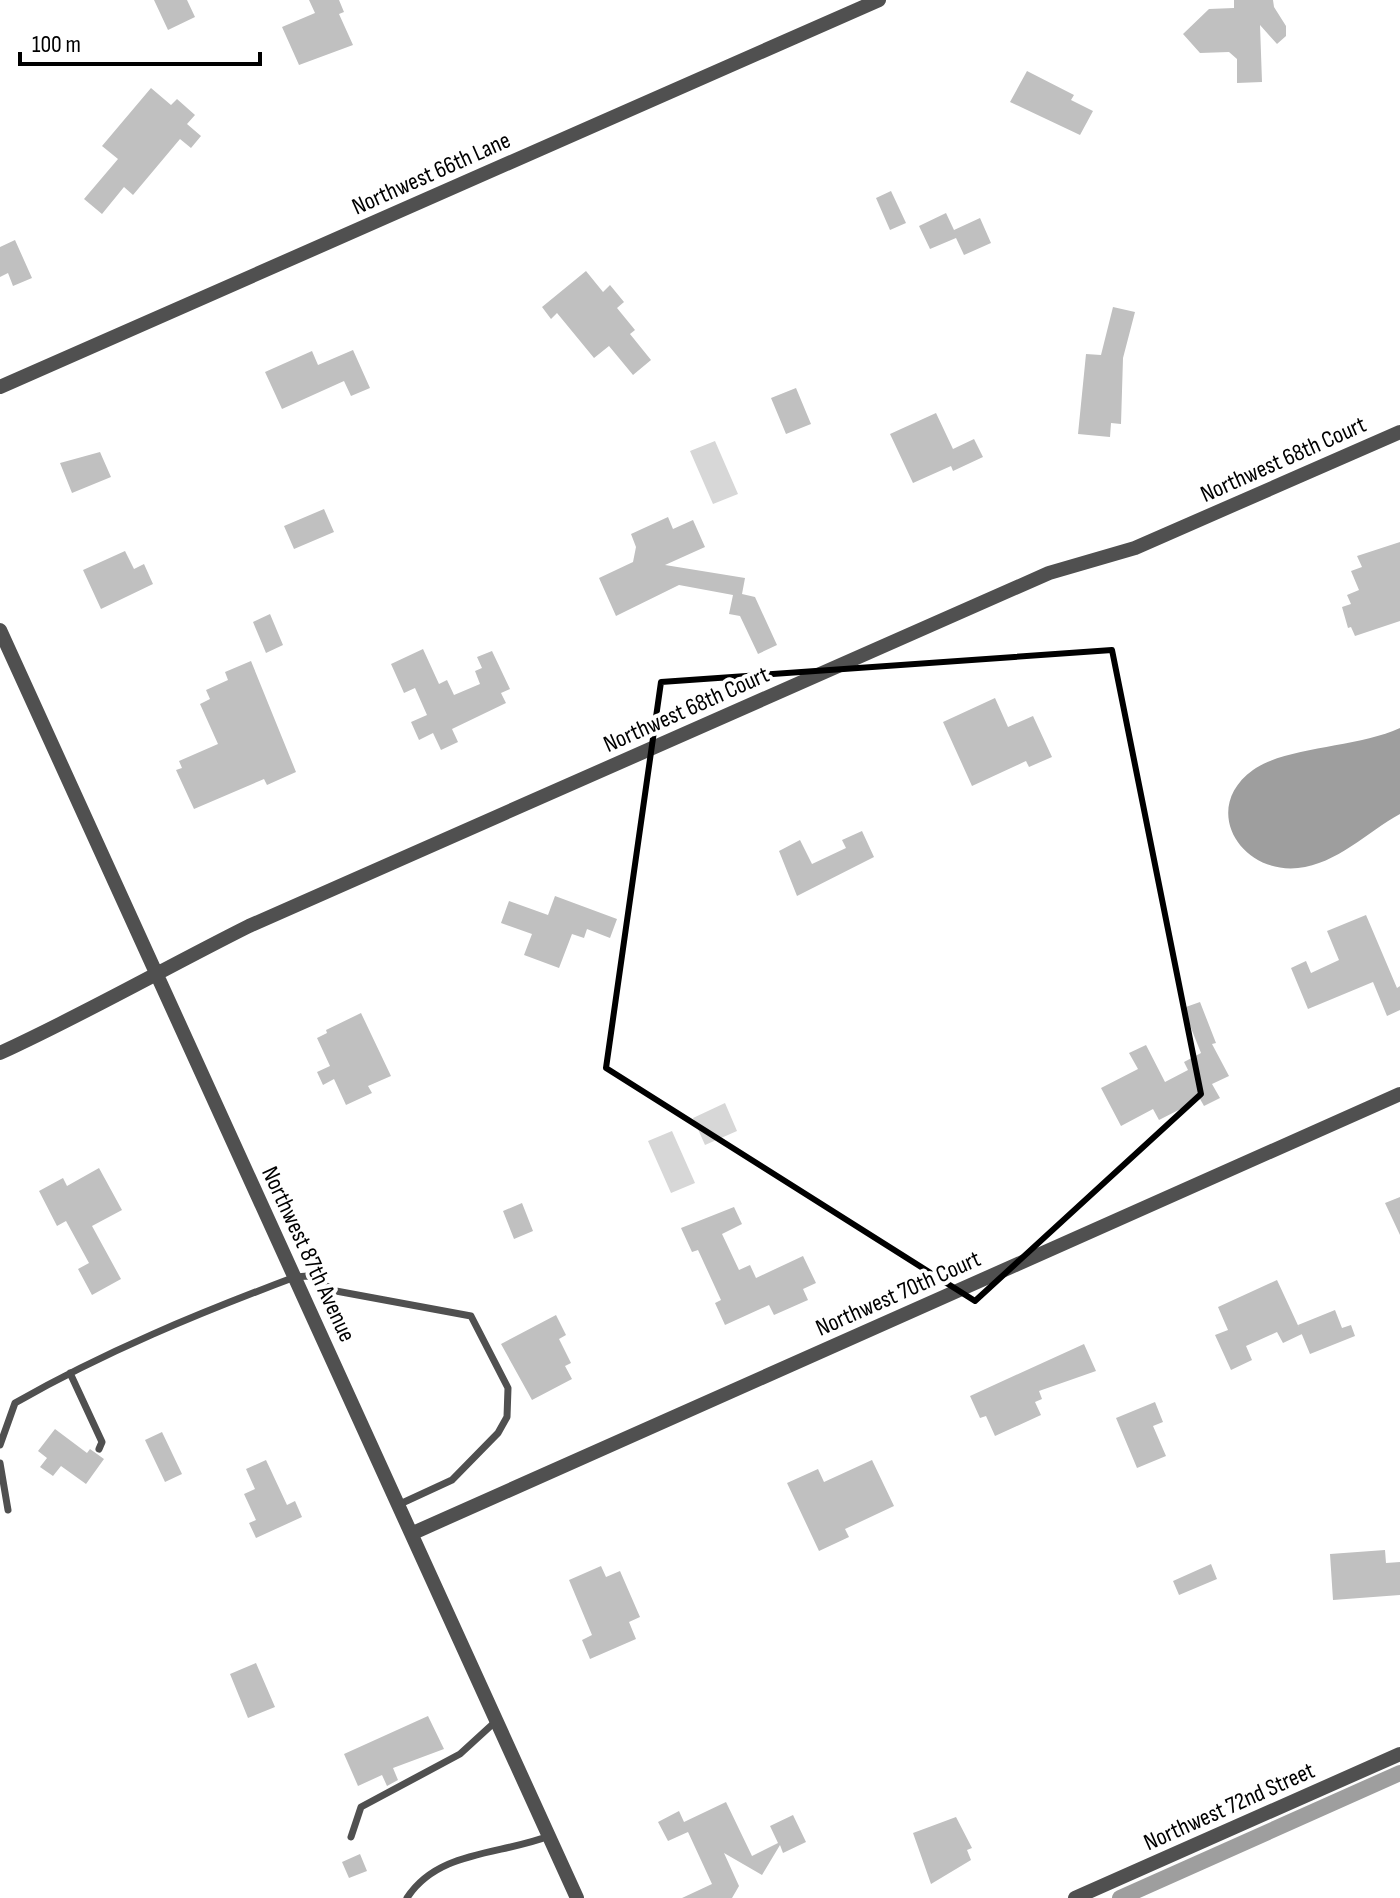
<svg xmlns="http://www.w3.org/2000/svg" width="1400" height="1898" viewBox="0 0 1400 1898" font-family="'Sofia Sans Condensed',sans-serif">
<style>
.green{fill:#d7d7d7}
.water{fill:#9e9e9e}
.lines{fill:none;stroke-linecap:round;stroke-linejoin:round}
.canal{stroke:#9e9e9e;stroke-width:16}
.building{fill:#c0c0c0}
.service{stroke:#505050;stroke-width:7}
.minor{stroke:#505050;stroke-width:14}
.marked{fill:none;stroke:#000;stroke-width:6;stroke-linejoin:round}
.labels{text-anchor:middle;stroke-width:8;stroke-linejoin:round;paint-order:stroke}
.street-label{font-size:24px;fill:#000;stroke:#fff}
</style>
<rect width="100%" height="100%" fill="#fff"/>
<!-- green -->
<path class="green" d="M715,441L738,494L713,504L690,451Z
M725,1103L737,1131L705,1145L693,1118Z
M672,1131L695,1183L671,1193L648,1141Z"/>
<!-- water -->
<path class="water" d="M1400,728V814C1367,832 1337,864 1298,868C1240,874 1200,808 1253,770C1287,746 1357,748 1400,728Z"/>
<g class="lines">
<!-- canal -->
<path class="canal" d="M1120,1898L1400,1773"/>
</g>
<!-- building -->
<path class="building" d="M154,0H187L195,17L168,30Z
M309,0H339L344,12L339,14L353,45L299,65L282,27L315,13Z
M1234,0H1273L1274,7L1286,26V36L1277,44L1260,25L1262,82L1237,83V59L1229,52L1200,53L1183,34L1209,9L1234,8Z
M1027,71L1074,95L1071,100L1093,111L1080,135L1010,102Z
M151,88L171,105L177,99L195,115L187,124L201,136L191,148L180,139L133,195L124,187L102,214L84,199L118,159L102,146Z
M891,191L906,223L890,230L876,198Z
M946,213L954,230L980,218L991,243L964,255L956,238L930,249L919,226Z
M15,240L32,278L13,286L8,273L0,277V247Z
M586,271L603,292L610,285L624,302L617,308L635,330L630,334L651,360L633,375L609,346L594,358L557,313L551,319L542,307Z
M1113,307L1135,312L1123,358L1121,424L1111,423L1110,437L1078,434L1086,354L1101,355Z
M353,350L370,388L351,396L344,381L282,409L265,372L312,351L318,365Z
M796,388L811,424L786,434L771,398Z
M936,413L953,449L974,439L983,457L953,471L951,466L913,483L890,434Z
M100,452L111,477L72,493L60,463Z
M324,509L334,532L294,549L284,526Z
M668,517L673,529L693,520L705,547L665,565L745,578L742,594L755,597L777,645L758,654L740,616L729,614L733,595L679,585L616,616L599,578L633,562L636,547L631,534Z
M1400,542V621L1355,636L1351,627L1348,628L1342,607L1351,604L1347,595L1359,590L1351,571L1362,567L1357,556Z
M125,551L134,569L144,564L153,584L101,609L83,570Z
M270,614L283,645L266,653L253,622Z
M423,649L439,684L447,680L454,695L480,684L475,671L482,668L477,657L492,651L510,689L501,693L506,703L452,729L458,742L441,750L433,733L419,740L411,722L427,715L415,688L404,693L391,664Z
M251,661L296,772L267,785L264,779L194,809L176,770L182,768L179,761L218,744L200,704L210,699L206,690L228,680L225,672Z
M995,698L1008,727L1033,716L1052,757L1029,767L1026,761L972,786L943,722Z
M862,831L874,857L797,896L779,851L800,840L812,864L846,848L842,840Z
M555,896L617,919L610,938L587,929L584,938L572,934L559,968L524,955L532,934L501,923L509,901L548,915Z
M1366,915L1397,988L1400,986V1010L1387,1016L1373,982L1308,1009L1291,968L1306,961L1311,973L1339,960L1327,931Z
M1200,1002L1216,1043L1212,1044L1229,1076L1212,1084L1220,1098L1204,1106L1200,1099L1159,1120L1153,1109L1121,1126L1101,1088L1138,1069L1129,1053L1146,1045L1165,1082L1188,1070L1184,1062L1201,1053L1183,1008Z
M361,1013L391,1076L368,1086L372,1093L346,1105L334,1079L323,1085L317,1072L330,1066L317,1038L327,1033L326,1030Z
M99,1168L122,1210L92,1226L121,1279L92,1295L78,1269L89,1263L66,1221L57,1226L39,1191L63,1178L67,1186Z
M1400,1197V1235L1385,1203Z
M522,1203L533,1231L514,1239L503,1211Z
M734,1207L742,1224L722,1234L739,1270L750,1265L756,1278L803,1256L816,1283L803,1289L808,1300L774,1315L769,1305L725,1325L715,1303L721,1300L698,1250L692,1252L681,1228Z
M1277,1280L1302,1334L1283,1343L1277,1332L1246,1346L1252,1360L1231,1370L1215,1335L1228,1330L1218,1307Z
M1335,1310L1342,1328L1351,1325L1355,1336L1310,1354L1298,1325Z
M556,1315L566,1335L559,1339L571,1363L565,1366L572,1379L532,1400L501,1344Z
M1084,1344L1096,1371L1039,1391L1042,1399L1035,1402L1041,1415L995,1436L986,1416L980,1418L970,1396Z
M1155,1402L1163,1422L1153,1426L1166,1456L1137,1468L1116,1418Z
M55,1429L87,1453L90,1449L104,1459L86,1484L61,1466L53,1476L40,1467L47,1458L38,1451Z
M162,1432L182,1474L165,1482L145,1440Z
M266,1460L287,1505L295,1501L302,1517L256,1538L249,1523L256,1520L244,1494L255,1489L246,1469Z
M872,1460L894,1506L845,1529L849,1537L819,1551L787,1483L818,1469L824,1482Z
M1385,1550L1386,1563L1400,1562V1595L1333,1600L1330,1554Z
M1211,1564L1217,1579L1179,1595L1173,1581Z
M601,1566L606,1577L620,1571L640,1617L629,1622L636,1639L590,1659L582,1640L592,1635L569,1580Z
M256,1663L275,1707L248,1718L230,1674Z
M428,1716L444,1749L393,1768L398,1780L387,1786L382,1775L358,1786L344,1754Z
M726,1802L752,1856L778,1843L770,1826L793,1815L806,1842L783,1853L780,1845L762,1875L724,1853L739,1886L732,1898H682L712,1884L688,1832L668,1841L658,1822L679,1811L684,1822Z
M956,1817L972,1848L967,1850L971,1860L931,1884L913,1833Z
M360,1854L367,1871L349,1878L342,1862Z"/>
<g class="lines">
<!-- service -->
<path class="service" d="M70,1373L102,1442L99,1449
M0,1445L15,1403C104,1352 199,1313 295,1277L308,1276L336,1291L471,1316L508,1388L507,1417L498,1433L452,1480L400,1504
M0,1463L8,1510
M351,1837L361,1807L460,1754L495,1722
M407,1898C438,1850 501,1855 549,1836"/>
<!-- minor -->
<path class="minor" d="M0,387L879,0
M0,630L577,1898
M0,1053C85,1014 165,968 249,926L1049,573L1135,548L1400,432
M413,1533L1400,1094
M1075,1898L1400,1754"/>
</g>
<!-- marked area -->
<path class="marked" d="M1112,650L1201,1094L975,1301L606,1068L661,682Z"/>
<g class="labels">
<!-- street labels -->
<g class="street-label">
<text transform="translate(431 173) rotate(-24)" y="8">Northwest 66th Lane</text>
<text transform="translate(1283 459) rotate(-24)" y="8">Northwest 68th Court</text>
<text transform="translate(686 709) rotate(-24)" y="8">Northwest 68th Court</text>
<text transform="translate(309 1254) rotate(65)" y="8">Northwest 87th Avenue</text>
<text transform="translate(898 1293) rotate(-24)" y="8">Northwest 70th Court</text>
<text transform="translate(1229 1806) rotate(-24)" y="8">Northwest 72nd Street</text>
</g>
</g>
<!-- scale -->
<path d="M20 52v12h240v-12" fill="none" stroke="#000000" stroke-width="4"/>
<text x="32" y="52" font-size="24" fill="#000000" stroke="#ffffff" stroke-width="6" paint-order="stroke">100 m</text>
</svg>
